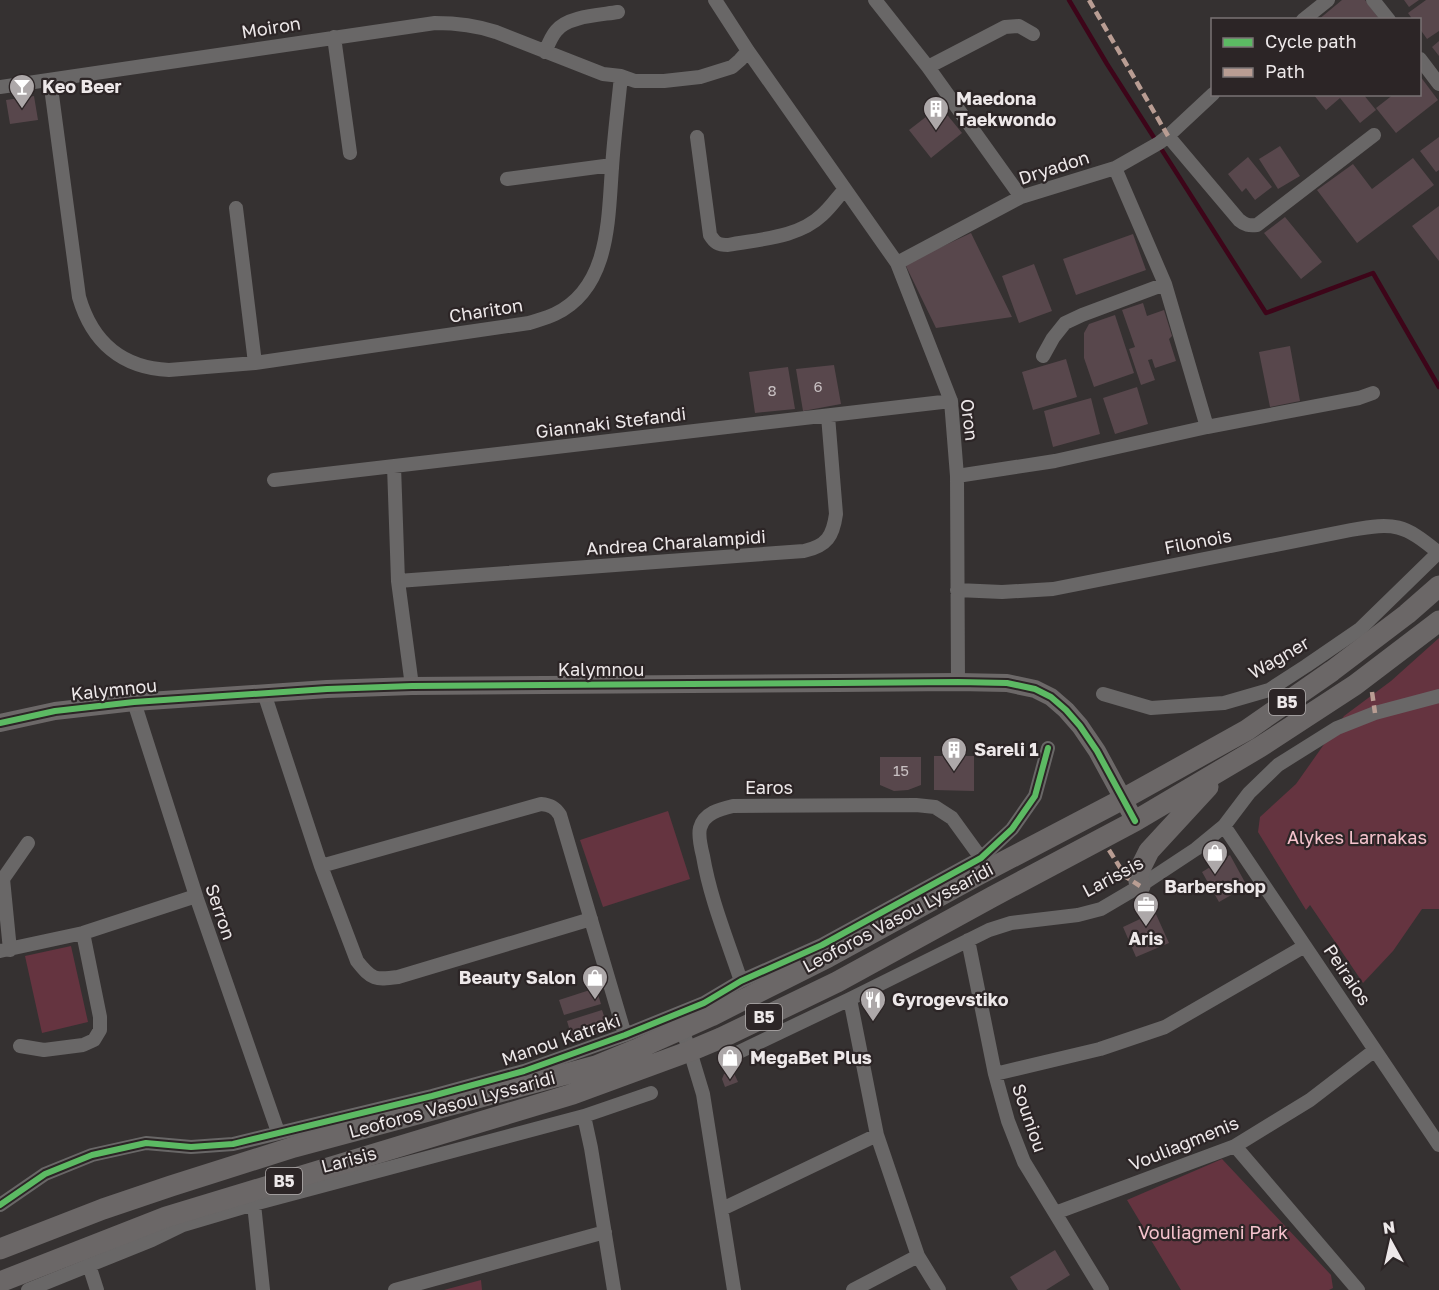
<svg xmlns="http://www.w3.org/2000/svg" width="1439" height="1290" viewBox="0 0 1439 1290" font-family="'Golos Text',sans-serif">
<style>
.green{fill:#653440}
.lines{fill:none;stroke-linecap:round;stroke-linejoin:round}
.stream{stroke:#3d0519;stroke-width:4.5}
.building{fill:#58474c}
.street{stroke:#696767;stroke-width:14}
.secondary{stroke:#6c6868;stroke-width:18}
.primary{stroke:#6b6767;stroke-width:21}
.quiet{stroke:#b99d93;stroke-width:4.5;stroke-dasharray:9 4.5;stroke-linecap:butt}
.cycleway-casing{stroke:#2c2526;stroke-width:10}
.cycleway{stroke:#5cba63;stroke-width:6}
.labels{text-anchor:middle;stroke-width:4.5;stroke-linejoin:round;paint-order:stroke}
.number-label{font-size:15px;fill:#c8c0c2}
.shield{fill:#2c2526;stroke:#b3aeae;stroke-width:1.5}
.shield-label{font-size:16px;font-weight:bold;fill:#ede8e9}
.street-label{font-size:18px;fill:#ede8e9;stroke:#2c2526}
.poi-label{font-size:18px;font-weight:bold;fill:#ede8e9;stroke:#2c2526;text-anchor:start}
.park-label{font-size:18px;fill:#f5c3cd;stroke:#2c2526}
</style>
<rect width="100%" height="100%" fill="#353131"/>
<!-- green -->
<path class="green" d="M1439,638V909H1422L1393,951L1363,983L1310,905L1306,910L1258,832L1260,817L1296,784L1344,716L1391,681Z
M668,811L690,879L603,907L580,840Z
M71,946L88,1022L42,1033L25,956Z
M1222,1159L1331,1275L1333,1288L1329,1290H1181L1127,1200Z
M481,1280L482,1290H444Z"/>
<g class="lines">
<!-- stream -->
<path class="stream" d="M1069,0L1107,64L1266,313L1373,273L1439,387"/>
</g>
<!-- building -->
<path class="building" d="M1342,0H1365L1380,20H1318Z
M1404,0H1419L1409,7Z
M1426,0H1439V31L1427,39L1420,29V20H1413L1408,13Z
M1439,41V56L1432,47Z
M1420,76L1438,100L1396,133L1376,108L1394,94H1420Z
M1313,94H1363L1376,110L1360,123L1340,98L1326,110Z
M34,96L38,120L10,124L6,100Z
M940,106L962,133L931,158L909,130Z
M1439,137V170L1436,172L1420,151Z
M1280,146L1300,176L1278,189L1259,159Z
M1248,157L1272,187L1255,200L1246,188L1242,192L1228,174Z
M1413,158L1434,185L1357,243L1317,190L1353,164L1372,189Z
M1439,206V261L1412,226Z
M1285,217L1322,262L1301,279L1264,233Z
M971,233L1012,317L936,328L905,264Z
M1133,234L1146,270L1076,295L1063,259Z
M1034,264L1052,311L1019,323L1002,276Z
M1143,303L1147,316L1164,310L1172,336L1169,339L1176,361L1155,368L1152,359L1148,360L1155,380L1141,385L1129,349L1135,347L1122,310Z
M1115,315L1134,373L1094,387L1084,358V333L1089,324Z
M1290,346L1300,401L1270,407L1259,352Z
M1066,359L1077,397L1033,410L1022,372Z
M834,365L841,404L803,411L796,369Z
M788,367L795,409L755,413L749,372Z
M1137,387L1148,424L1115,434L1103,398Z
M1091,398L1100,434L1053,447L1044,411Z
M934,756H974V791L934,790Z
M880,757H921V785L908,790L894,791L880,785Z
M1230,855L1247,886L1219,902L1202,872Z
M1155,912L1169,943L1136,957L1123,927Z
M596,988L601,1004L564,1015L559,1000Z
M602,1010L606,1022L599,1033L573,1041L567,1021Z
M733,1071L738,1082L725,1087L722,1079L724,1074Z
M1055,1250L1070,1275L1046,1290H1018L1010,1277Z"/>
<g class="lines">
<!-- street -->
<path class="street" d="M715,0L748,51L897,263L951,401L957,476L958,682
M875,0L928,67L1021,197
M1373,0L1389,20
M1303,20L1328,0
M334,37L350,153
M545,52C548,45 551,37 556,31C567,16 601,15 618,12
M1420,59L1439,84
M928,67L1005,27L1019,26L1033,34
M50,80L79,297C92,342 122,368 169,370L255,363L529,323C538,320 547,318 555,314C610,288 608,219 612,168C614,137 618,107 621,76
M0,87L435,23C457,23 475,25 496,32L603,74L621,76L635,81H664L700,77L732,67L740,60L748,51
M1168,136L1239,220C1245,225 1249,226 1257,225L1374,135
M697,137L710,235C715,243 718,245 728,245C759,239 798,238 822,215C830,208 837,198 844,190
M1115,168L1165,284L1207,427
M507,179L612,165
M236,208L255,363
M897,263L1021,197L1115,168L1159,143L1168,136L1213,94
M1043,356L1053,338L1065,323L1082,315L1165,284
M394,466L398,581L412,686
M957,476L1055,461L1207,427L1359,398L1373,393
M274,480L951,401
M398,581L804,551C827,546 833,536 836,514L828,416
M957,590L1002,592L1053,589L1351,530C1395,522 1404,524 1439,553
M264,693L321,866L357,961C372,980 375,980 398,977L591,919
M1103,694L1151,708L1224,703L1269,690L1306,666L1360,629L1439,552
M134,702L197,899L278,1132
M1224,826L1439,1145
M321,866L541,804C550,805 555,807 560,815L625,1035
M968,940L995,1074L1008,1121L1024,1162L1102,1290
M10,950L3,879L28,843
M0,951L83,933L196,896
M741,981C727,939 710,898 703,856C701,848 698,836 700,828C704,813 720,809 733,806L916,805L935,807L952,818L981,858
M850,999L877,1135L918,1256L939,1290
M682,1030L690,1051L703,1094L734,1290
M20,1046L44,1050L83,1045L94,1040L100,1030V1017L83,933
M739,1052L850,999L989,930L1011,923L1078,915L1101,909L1140,886L1196,849L1224,826L1249,793L1278,765L1337,728L1375,713L1439,696
M995,1074L1100,1049L1165,1027L1305,946
M584,1116L591,1148L614,1290
M1235,1146L1358,1290
M254,1204L263,1290
M0,1205L45,1174L92,1155L146,1143L191,1147L233,1144L432,1096L524,1071L625,1035L704,1003L741,981L822,945L981,858L1012,829L1035,796L1048,748
M722,1209L877,1135
M1055,1213L1235,1146L1310,1100L1375,1050
M89,1265L97,1290
M28,1290L152,1240L183,1225L254,1204L584,1116L651,1093
M395,1290L605,1232
M853,1290L918,1256"/>
<!-- secondary -->
<path class="secondary" d="M0,723L55,711L134,702L327,689L412,686L837,683L958,682L1007,683L1035,689L1051,697L1066,710L1080,726L1097,751L1135,821"/>
<!-- primary -->
<path class="primary" d="M1140,886L1138,876L1141,867L1149,851L1208,787
M0,1249L103,1209L171,1186L294,1147L596,1066L635,1050L711,1016L828,957L976,876L1123,799L1247,730L1332,671L1407,614L1439,586
M0,1282L166,1217L573,1094L690,1051L721,1038L837,982L992,897L1135,821L1260,747L1355,685L1439,621"/>
<!-- quiet -->
<path class="quiet" d="M1089,0L1168,136
M1372,692L1375,713
M1109,850L1126,877L1140,886"/>
<defs>
<path id="cycleway" d="M0,723L55,711L134,702L327,689L412,686L837,683L958,682L1007,683L1035,689L1051,697L1066,710L1080,726L1097,751L1135,821
M0,1205L45,1174L92,1155L146,1143L191,1147L233,1144L432,1096L524,1071L625,1035L704,1003L741,981L822,945L981,858L1012,829L1035,796L1048,748"/>
</defs>
<!-- cycleway casing -->
<use href="#cycleway" class="cycleway-casing"/>
<!-- cycleway -->
<use href="#cycleway" class="cycleway"/>
</g>
<!-- icons -->
<defs>
<symbol id="bar-pin" viewBox="-11 -11 22 30"><path d="M0 17L-7.5 6A9.5 9.5 0 1 1 7.5 6Z" fill="#ada8a9" stroke="#2c2526"/><path d="M-6-5H6L.8 .8V4.5H3.5V6h-7V4.5H-.8V.8Z" fill="#fff"/></symbol>
<symbol id="building-pin" viewBox="-11 -11 22 30"><path d="M0 17L-7.5 6A9.5 9.5 0 1 1 7.5 6Z" fill="#ada8a9" stroke="#2c2526"/><path d="M-4-6H4V6H1V3H-1V6H-4ZM-2.5-4.3h1.7v1.8h-1.7ZM.8-4.3h1.7v1.8H.8ZM-2.5-1h1.7V.8h-1.7ZM.8-1h1.7V.8H.8Z" fill="#fff"/></symbol>
<symbol id="shop-pin" viewBox="-11 -11 22 30"><path d="M0 17L-7.5 6A9.5 9.5 0 1 1 7.5 6Z" fill="#ada8a9" stroke="#2c2526"/><path d="M-5-2.5h2.3a2.7 3.5 0 0 1 5.4 0H5L5.5 6h-11ZM-1.5-2.5h3a1.5 2.3 0 0 0-3 0Z" fill="#fff"/></symbol>
<symbol id="office-pin" viewBox="-11 -11 22 30"><path d="M0 17L-7.5 6A9.5 9.5 0 1 1 7.5 6Z" fill="#ada8a9" stroke="#2c2526"/><path d="M-6-3h4V-5.5h4V-3h4V5H-6ZM-1-4.5V-3h2v-1.5ZM-6 0V1H6V0Z" fill="#fff"/></symbol>
<symbol id="restaurant-pin" viewBox="-11 -11 22 30"><path d="M0 17L-7.5 6A9.5 9.5 0 1 1 7.5 6Z" fill="#ada8a9" stroke="#2c2526"/><path d="M-5-6h1v4h1v-4h1v4h1v-4h1v5L-1.5 .5V6h-2V.5L-5-1ZM5-6V6H3V1.5H1.5Q1.5-4 5-6Z" fill="#fff"/></symbol>
</defs>
<g fill-rule="evenodd">
<use href="#bar-pin" x="7" y="72" width="30" height="40"/>
<use href="#building-pin" x="921" y="94" width="30" height="40"/>
<use href="#building-pin" x="939" y="735" width="30" height="40"/>
<use href="#shop-pin" x="1200" y="838" width="30" height="40"/>
<use href="#office-pin" x="1131" y="890" width="30" height="40"/>
<use href="#shop-pin" x="580" y="963" width="30" height="40"/>
<use href="#restaurant-pin" x="858" y="985" width="30" height="40"/>
<use href="#shop-pin" x="715" y="1043" width="30" height="40"/>
</g>
<g class="labels">
<!-- number labels -->
<g class="number-label">
<text x="818" y="392">6</text>
<text x="772" y="396">8</text>
<text x="901" y="776">15</text>
</g>
<!-- shield labels -->
<g class="shield">
<rect x="1269" y="689" width="36" height="26" rx="4.5"/>
<rect x="746" y="1004" width="36" height="26" rx="4.5"/>
<rect x="266" y="1168" width="36" height="26" rx="4.5"/>
</g>
<g class="shield-label">
<text x="1287" y="708">B5</text>
<text x="764" y="1023">B5</text>
<text x="284" y="1187">B5</text>
</g>
<!-- street labels -->
<g class="street-label">
<text transform="translate(271 28) rotate(-9)" y="6">Moiron</text>
<text transform="translate(1054 168) rotate(-18)" y="6">Dryadon</text>
<text transform="translate(486 311) rotate(-9)" y="6">Chariton</text>
<text transform="translate(969 420) rotate(83)" y="6">Oron</text>
<text transform="translate(611 423) rotate(-7)" y="6">Giannaki Stefandi</text>
<text transform="translate(1198 542) rotate(-11)" y="6">Filonois</text>
<text transform="translate(676 543) rotate(-4)" y="6">Andrea Charalampidi</text>
<text transform="translate(1279 658) rotate(-30)" y="6">Wagner</text>
<text x="601" y="676">Kalymnou</text>
<text transform="translate(114 690) rotate(-6)" y="6">Kalymnou</text>
<text x="769" y="794">Earos</text>
<text transform="translate(1113 877) rotate(-28)" y="6">Larissis</text>
<text transform="translate(220 912) rotate(71)" y="6">Serron</text>
<text transform="translate(898 918) rotate(-28)" y="6">Leoforos Vasou Lyssaridi</text>
<text transform="translate(1347 975) rotate(56)" y="6">Peiraios</text>
<text transform="translate(561 1040) rotate(-19)" y="6">Manou Katraki</text>
<text transform="translate(452 1105) rotate(-15)" y="6">Leoforos Vasou Lyssaridi</text>
<text transform="translate(1029 1118) rotate(71)" y="6">Souniou</text>
<text transform="translate(1184 1144) rotate(-22)" y="6">Vouliagmenis</text>
<text transform="translate(349 1160) rotate(-15)" y="6">Larisis</text>
</g>
<!-- poi labels -->
<g class="poi-label">
<text x="42" y="93">Keo Beer</text>
<text x="956" y="105">Maedona<tspan x="956" dy="21">Taekwondo</tspan></text>
<text x="974" y="756">Sareli 1</text>
<text x="1215" y="893" text-anchor="middle">Barbershop</text>
<text x="1146" y="945" text-anchor="middle">Aris</text>
<text x="576" y="984" text-anchor="end">Beauty Salon</text>
<text x="892" y="1006">Gyrogevstiko</text>
<text x="750" y="1064">MegaBet Plus</text>
</g>
<!-- park labels -->
<g class="park-label">
<text x="1357" y="844">Alykes Larnakas</text>
<text x="1213" y="1239">Vouliagmeni Park</text>
</g>
</g>
<!-- legend -->
<rect x="1211" y="18" width="210" height="78" fill="#2c2526" stroke="#797374" stroke-width="1.5"/>
<rect x="1223" y="38" width="30" height="9" fill="#5cba63" stroke="#797374" stroke-width="1.5"/>
<text x="1265" y="48" font-size="18" fill="#ede8e9">Cycle path</text>
<rect x="1223" y="68" width="30" height="9" fill="#b99d93" stroke="#797374" stroke-width="1.5"/>
<text x="1265" y="78" font-size="18" fill="#ede8e9">Path</text>
<!-- north arrow -->
<g transform="translate(1391 1242) rotate(352)" stroke="#2c2526" stroke-width="4.5" paint-order="stroke">
<path d="M0-4.5L10 22L0 15L-10 22Z" fill="#ede8e9"/>
<text y="-9" font-size="16" font-weight="bold" text-anchor="middle" fill="#ede8e9">N</text>
</g>
</svg>
